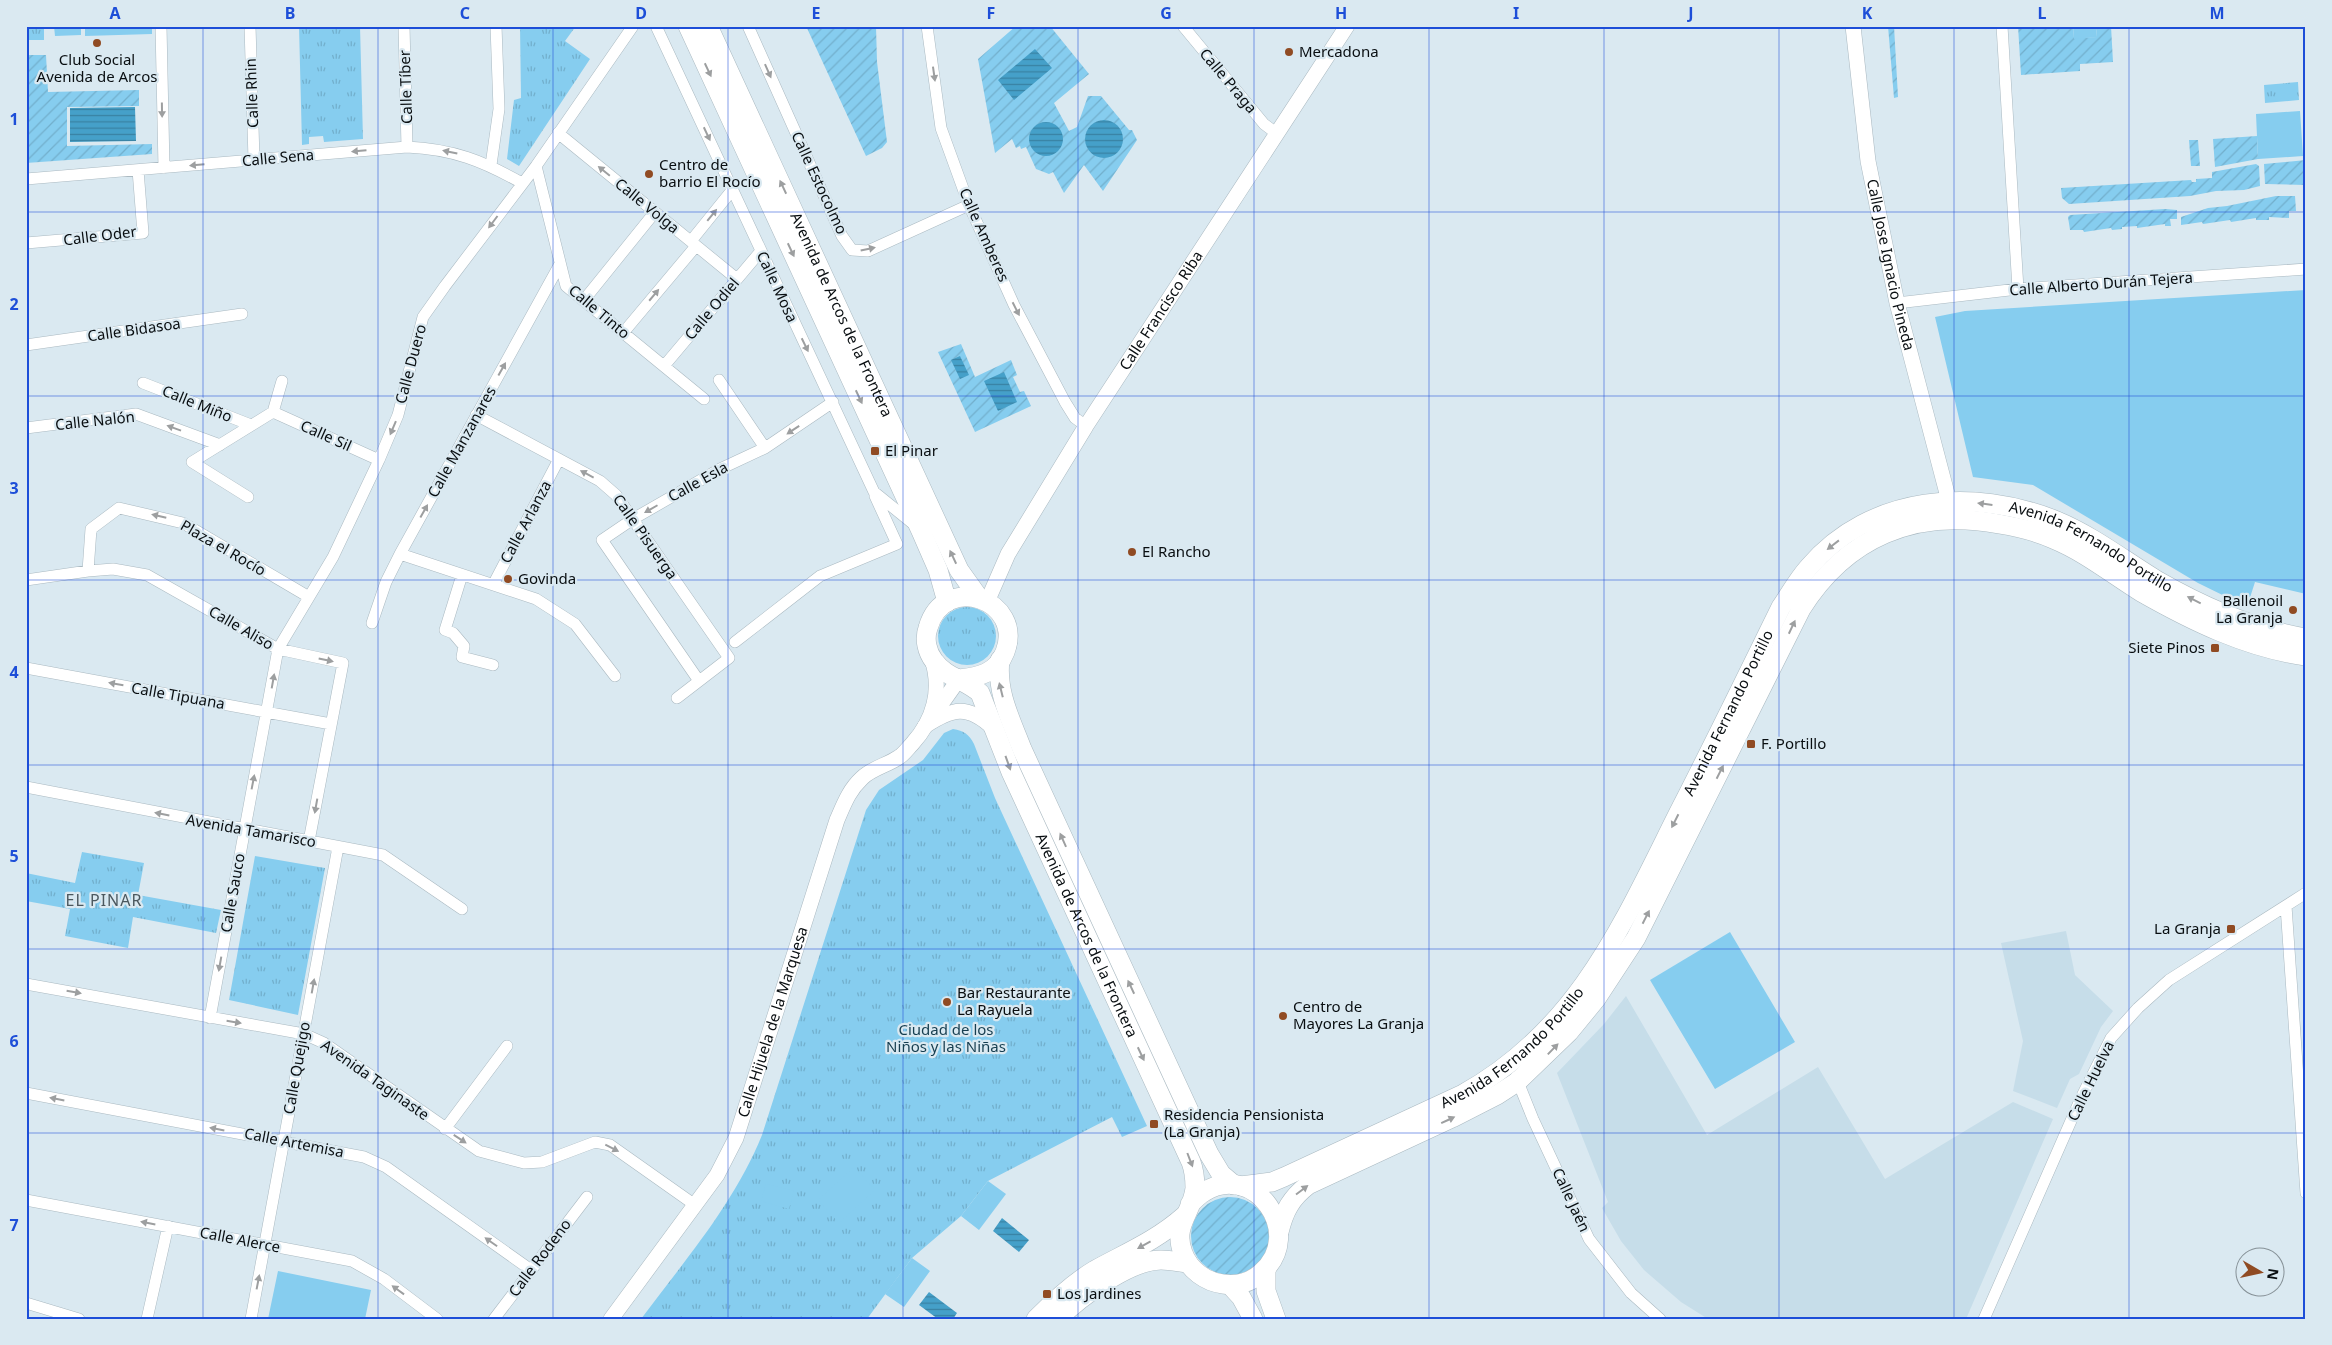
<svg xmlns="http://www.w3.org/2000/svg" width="2332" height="1345" viewBox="0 0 2332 1345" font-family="'Noto Sans',sans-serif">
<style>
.built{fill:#c6dde9}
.grass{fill:url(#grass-tufts)}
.garden{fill:url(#garden-furrows);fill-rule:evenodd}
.pitch{fill:#86cdef}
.water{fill:url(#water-rules)}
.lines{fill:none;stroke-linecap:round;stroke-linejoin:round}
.minor-casing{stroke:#aab9c1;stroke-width:12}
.tertiary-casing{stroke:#aab9c1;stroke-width:16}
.primary-casing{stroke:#aab9c1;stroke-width:20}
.minor{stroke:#fff;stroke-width:11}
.tertiary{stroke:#fff;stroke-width:15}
.primary{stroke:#fff;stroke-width:19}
.oneway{fill:#9d9fa0}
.grid{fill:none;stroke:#1d4ed8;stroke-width:1;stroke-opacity:0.55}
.poi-dot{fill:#904b23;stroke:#dae9f1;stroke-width:2}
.labels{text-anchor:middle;stroke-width:4.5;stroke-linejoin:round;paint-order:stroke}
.poi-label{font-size:15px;fill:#090e11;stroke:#dae9f1;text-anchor:start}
.street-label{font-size:15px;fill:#090e11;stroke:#dae9f1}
.park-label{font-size:15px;fill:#163e50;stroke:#dae9f1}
.neighbourhood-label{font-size:16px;letter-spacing:1px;fill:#4b585f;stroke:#dae9f1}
.neatline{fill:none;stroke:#1d4ed8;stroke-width:2}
.grid-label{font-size:16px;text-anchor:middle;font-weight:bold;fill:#1d4ed8}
</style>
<defs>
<pattern id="grass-tufts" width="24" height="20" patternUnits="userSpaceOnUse" patternTransform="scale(1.25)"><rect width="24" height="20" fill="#86cdef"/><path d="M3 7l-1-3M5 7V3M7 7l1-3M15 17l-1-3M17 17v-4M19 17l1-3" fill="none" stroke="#72afcc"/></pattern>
<pattern id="garden-furrows" width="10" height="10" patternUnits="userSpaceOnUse" patternTransform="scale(1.25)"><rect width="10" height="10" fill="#86cdef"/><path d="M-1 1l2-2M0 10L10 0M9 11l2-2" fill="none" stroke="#72afcc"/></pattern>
<pattern id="water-rules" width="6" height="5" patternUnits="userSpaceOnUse" patternTransform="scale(1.25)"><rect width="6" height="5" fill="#45a0c9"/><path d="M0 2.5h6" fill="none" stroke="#3881a2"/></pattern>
</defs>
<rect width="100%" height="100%" fill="#dae9f1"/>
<!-- built -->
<path class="built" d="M2066,931L2075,975L2113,1011L2101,1027L2079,1074L2070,1079L2057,1108L2013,1091L2023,1041L2001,943Z
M1626,996L1707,1135L1818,1067L1885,1179L2013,1102L2053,1119L1966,1319H1708L1681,1302L1644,1270L1621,1241L1602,1208L1608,1202L1557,1073L1604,1024Z"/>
<!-- grass -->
<path class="grass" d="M26,26H44V40H26Z
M299,26H360L363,139L324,142L323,136L309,137V144L302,145Z
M520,26H576L565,41L590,59L519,166L507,159L514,100L521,98Z
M2298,82L2299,100L2265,103L2264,85Z
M938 636a29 29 0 1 1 58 0a29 29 0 1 1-58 0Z
M953,729C964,731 969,734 974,744L995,798L1147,1126L1122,1137L1112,1117L988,1181L961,1216L912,1258L867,1319H641C685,1260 734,1204 762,1135L866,810L879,790L923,760L944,733Z
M82,852L144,863L138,895L221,910L216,933L133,917L128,948L65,936L70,909L26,901V873L75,883Z
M255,856L325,868L298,1015L229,1000Z"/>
<!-- garden -->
<path class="garden" d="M806,26H876L877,62L887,142L882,148L866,156Z
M1016,26H1050L1089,74L1054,103L1069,131L1077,127L1088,96H1101L1129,130H1132L1137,140L1103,191L1084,165L1064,193L1053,172L1049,174L1036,169L1026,147L1021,149L1020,146L1016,148L1012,139L995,153L978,59ZM1101,120H1107L1117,126L1091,153C1081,141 1085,125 1101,120Z
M1888,26H1894L1898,97L1894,98Z
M2018,26H2073L2074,38L2097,37L2096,26H2111L2113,62L2080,64V71L2021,75Z
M26,55H46L48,92L139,90V106L67,107V146L152,144V154L26,163Z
M2257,136L2258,159L2215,167L2213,139Z
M2189,140H2198L2200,166H2191Z
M2306,160V185L2265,184L2264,164Z
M2256,164L2259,166L2260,186L2244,190L2216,191L2190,196L2069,204L2062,198L2061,188L2191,180L2192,182H2196V179L2212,178V172Z
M2276,196H2295L2296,211H2289V218L2269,217V220H2256V218L2231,222L2230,220L2203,224L2202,222L2181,225V217L2208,208L2227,206Z
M2165,209L2177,210V219H2170L2171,226H2165V224L2137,228V226L2122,227V229L2112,230L2111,228L2084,232L2083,230H2070L2068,217L2070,215Z
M961,344L975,377L1011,360L1017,375L1013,377L1020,392L1024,391L1031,406L975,432L938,352Z
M1191 1236a39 39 0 1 1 78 0a39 39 0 1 1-78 0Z"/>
<!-- pitch -->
<path class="pitch" d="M54,26H81V35L55,36Z
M85,26H152V34L85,36Z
M2073,26H2096L2097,37L2074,39Z
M2300,111L2303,156L2258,159L2256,114Z
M2306,290V594L2255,582L2247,607L2198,583L2033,485L1973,477L1935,317L1965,311Z
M1730,932L1795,1042L1715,1089L1650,980Z
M854,1167L875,1190L839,1223L818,1200Z
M988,1181L1006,1194L979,1230L961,1216Z
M766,1184L794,1191L789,1209L761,1201Z
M912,1258L930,1271L904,1307L885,1294Z
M278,1271L371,1290L365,1319H268Z"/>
<!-- water -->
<path class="water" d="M1035,49L1052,68L1014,100L998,80Z
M135,107L136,141L70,142V108Z
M1085 139a19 19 0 1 1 38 0a19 19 0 1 1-38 0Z
M1029 139a17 17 0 1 1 34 0a17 17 0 1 1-34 0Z
M960,356L969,375L960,379L951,360Z
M1004,372L1017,402L998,411L984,381Z
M1002,1218L1029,1240L1019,1252L993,1231Z
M929,1292L957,1313L953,1319H938L919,1305Z"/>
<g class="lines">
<defs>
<path id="minor" d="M161,26L164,168
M250,26L254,160
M404,26L407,147
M656,26L874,492L916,526
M748,26L842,236L852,250L868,251L969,205
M927,26L941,128L969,205L1014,305L1065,402L1075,418L1086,426
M1183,26L1264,124L1276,133
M2002,26L2018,289
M558,133L737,279
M491,165L499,109L496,26
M536,166L566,286L704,399
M26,179L407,147C453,149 483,161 522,183
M691,241L733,189
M26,243L143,233L138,170
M584,300L655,212
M1897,303L2018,289L2306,269
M623,333L696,246
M26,345L242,314
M664,366L760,252
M719,380L765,448
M143,383L251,425
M273,412L282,381
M476,415L600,481L616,495L729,658L677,698
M26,428L136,414L220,445
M248,497L192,462L273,412L379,460
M400,554L536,599L575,624L615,676
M88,571L91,529L119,508L183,523L309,597
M462,575L445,630L453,633L464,646L462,657L493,665
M26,580L88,571L113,569L147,575L278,649L343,663L309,841
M493,585L559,459
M372,623L386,582L400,554L560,264
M735,642L820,576L897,544L875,496
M26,668L331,724
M699,681L602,540L633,519L720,469L765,448L833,402
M26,787L383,855L462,909
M2286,906L2306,1193
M26,984L304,1034L324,1043L479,1151L524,1163L542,1162L595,1142L610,1145L695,1205
M210,1018L278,649L333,557L379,460L398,415L423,317L445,286L536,166L633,26
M1516,1077L1533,1119L1589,1239L1631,1293L1660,1319
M26,1093L364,1157L386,1167L531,1270
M445,1129L507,1046
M26,1200L352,1261L384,1279L437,1319
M26,1303L79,1319
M147,1319L168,1226
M251,1319L338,847
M494,1319L587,1197
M1984,1319L2081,1098L2111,1038L2138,1008L2169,980L2306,893"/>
<g id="tertiary">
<path id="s1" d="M1853,26L1868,161L1897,303L1949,501"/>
<path id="s2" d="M987,602L1008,554L1086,426L1347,26"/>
<path d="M937,710L959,679"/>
<path d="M925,726C952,708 968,704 993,728"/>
<path id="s3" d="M611,1319L717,1175L736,1138L837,820C844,804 849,790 862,778C872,768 888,765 899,757C904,754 908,748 912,744C934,720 942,690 932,659"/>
</g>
<g id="primary">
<path d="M688,26L921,531L938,570L947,602"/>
<path id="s4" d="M708,26L959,570L979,598"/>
<path d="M1000,660C996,692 1011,720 1022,749L1209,1154L1221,1174L1234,1185"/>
<path id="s5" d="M959,679C979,677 997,673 1005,652C1025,600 944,571 928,628C924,639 927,652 934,661C945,677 966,680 980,693L1011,772L1191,1162C1194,1170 1195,1179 1195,1188C1193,1212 1172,1225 1183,1253C1189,1270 1206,1282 1223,1284C1237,1286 1250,1283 1261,1273C1307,1234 1254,1160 1204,1192C1199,1195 1194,1200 1190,1204"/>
<path id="s6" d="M1241,1186L1272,1182L1284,1177L1463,1094C1577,1031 1622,926 1678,814C1713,746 1747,676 1781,607C1790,594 1798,579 1809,567C1870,495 1974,487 2057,521C2093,536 2125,561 2158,581C2205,608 2253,629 2306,638"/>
<path d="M1279,1232C1284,1211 1291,1198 1308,1185L1452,1118L1497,1095L1517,1082L1569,1032L1596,999L1636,938L1801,609C1846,537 1915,508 1999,524C2017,527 2036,531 2053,539C2085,552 2112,574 2141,592C2192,621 2247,648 2306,656"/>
<path d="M1266,1270V1291L1276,1319"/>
<path d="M1230,1285L1241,1297L1253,1319"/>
<path d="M1036,1319C1054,1301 1073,1283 1095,1270C1126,1253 1157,1240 1184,1216"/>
<path d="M1058,1319C1080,1297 1130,1260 1161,1260C1170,1260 1179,1262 1188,1263"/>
</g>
</defs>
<!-- minor casing -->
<use href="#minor" class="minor-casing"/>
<!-- tertiary casing -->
<use href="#tertiary" class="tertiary-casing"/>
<!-- primary casing -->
<use href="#primary" class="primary-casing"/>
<!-- minor -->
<use href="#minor" class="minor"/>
<!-- tertiary -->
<use href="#tertiary" class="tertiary"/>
<!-- primary -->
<use href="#primary" class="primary"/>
</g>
<!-- one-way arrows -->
<defs><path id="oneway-solid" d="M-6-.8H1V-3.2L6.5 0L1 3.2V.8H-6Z" transform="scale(1.25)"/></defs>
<g class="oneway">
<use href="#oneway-solid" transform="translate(708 70) rotate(65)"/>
<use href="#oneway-solid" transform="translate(768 71) rotate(66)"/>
<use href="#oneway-solid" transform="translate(934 74) rotate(82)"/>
<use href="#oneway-solid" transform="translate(162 110) rotate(89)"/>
<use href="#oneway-solid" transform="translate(707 134) rotate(65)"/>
<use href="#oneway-solid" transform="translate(359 151) rotate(175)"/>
<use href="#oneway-solid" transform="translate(450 152) rotate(-168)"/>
<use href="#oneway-solid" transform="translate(197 165) rotate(175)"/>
<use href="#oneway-solid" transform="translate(604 171) rotate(-141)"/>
<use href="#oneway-solid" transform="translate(783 187) rotate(-115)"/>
<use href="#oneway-solid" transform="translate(712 215) rotate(-51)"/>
<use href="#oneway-solid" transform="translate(493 222) rotate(127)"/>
<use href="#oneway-solid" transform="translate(868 249) rotate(-12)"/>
<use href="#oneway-solid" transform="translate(791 250) rotate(65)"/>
<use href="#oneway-solid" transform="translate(654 295) rotate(-50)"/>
<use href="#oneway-solid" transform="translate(1016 309) rotate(63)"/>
<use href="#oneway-solid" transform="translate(805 345) rotate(64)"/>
<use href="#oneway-solid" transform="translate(502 369) rotate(-61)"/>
<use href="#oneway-solid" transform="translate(859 397) rotate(65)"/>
<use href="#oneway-solid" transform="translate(174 428) rotate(-160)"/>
<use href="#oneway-solid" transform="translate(393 428) rotate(113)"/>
<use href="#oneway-solid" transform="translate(793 430) rotate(146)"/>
<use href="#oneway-solid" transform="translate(587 474) rotate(-152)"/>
<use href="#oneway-solid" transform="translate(1985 504) rotate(-173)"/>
<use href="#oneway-solid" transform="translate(651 509) rotate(150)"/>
<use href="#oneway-solid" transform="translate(424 511) rotate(-61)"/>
<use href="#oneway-solid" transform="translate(159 516) rotate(-167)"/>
<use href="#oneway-solid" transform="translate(1833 545) rotate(142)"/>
<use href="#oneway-solid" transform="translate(953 557) rotate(-115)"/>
<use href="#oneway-solid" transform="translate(2194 600) rotate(-153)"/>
<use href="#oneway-solid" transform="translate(1792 627) rotate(-65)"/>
<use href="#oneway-solid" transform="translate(326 660) rotate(12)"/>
<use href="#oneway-solid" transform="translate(273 681) rotate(-80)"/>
<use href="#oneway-solid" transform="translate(116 684) rotate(-170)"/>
<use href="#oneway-solid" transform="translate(1001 690) rotate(-104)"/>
<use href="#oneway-solid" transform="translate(1008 763) rotate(70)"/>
<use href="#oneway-solid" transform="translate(1720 772) rotate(-63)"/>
<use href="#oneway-solid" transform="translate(253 782) rotate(-79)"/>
<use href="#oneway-solid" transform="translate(316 806) rotate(100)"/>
<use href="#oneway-solid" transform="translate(162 814) rotate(-169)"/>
<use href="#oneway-solid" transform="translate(1675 821) rotate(117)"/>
<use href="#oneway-solid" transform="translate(1063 840) rotate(-114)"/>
<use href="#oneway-solid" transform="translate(1646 917) rotate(-63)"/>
<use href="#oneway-solid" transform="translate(220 964) rotate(100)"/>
<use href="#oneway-solid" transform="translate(313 986) rotate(-80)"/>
<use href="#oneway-solid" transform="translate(1131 987) rotate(-115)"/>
<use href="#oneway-solid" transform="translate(74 992) rotate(10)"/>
<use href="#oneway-solid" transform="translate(234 1022) rotate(9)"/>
<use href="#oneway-solid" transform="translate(1553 1049) rotate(-46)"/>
<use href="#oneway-solid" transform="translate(1141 1054) rotate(65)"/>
<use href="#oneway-solid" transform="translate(57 1099) rotate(-169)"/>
<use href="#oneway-solid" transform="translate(1448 1120) rotate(-25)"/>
<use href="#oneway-solid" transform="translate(217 1129) rotate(-169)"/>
<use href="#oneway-solid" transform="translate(460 1139) rotate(33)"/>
<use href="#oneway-solid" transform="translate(612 1148) rotate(27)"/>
<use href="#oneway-solid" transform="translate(1190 1160) rotate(69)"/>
<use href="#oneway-solid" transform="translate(1302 1190) rotate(-37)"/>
<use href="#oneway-solid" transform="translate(148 1223) rotate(-169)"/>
<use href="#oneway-solid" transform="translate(491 1242) rotate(-145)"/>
<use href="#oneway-solid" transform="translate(1144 1245) rotate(151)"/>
<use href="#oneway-solid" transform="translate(258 1282) rotate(-79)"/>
<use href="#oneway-solid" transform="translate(398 1290) rotate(-144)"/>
</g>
<!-- grid -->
<path class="grid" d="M203,26V1319M378,26V1319M553,26V1319M728,26V1319M903,26V1319M1078,26V1319M1254,26V1319M1429,26V1319M1604,26V1319M1779,26V1319M1954,26V1319M2129,26V1319M26,212H2306M26,396H2306M26,580H2306M26,765H2306M26,949H2306M26,1133H2306"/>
<!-- markers -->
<g class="poi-dot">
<circle cx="97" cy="43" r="5"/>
<circle cx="1289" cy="52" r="5"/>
<circle cx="649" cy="174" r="5"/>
<rect x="870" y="446" width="10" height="10" rx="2.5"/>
<circle cx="1132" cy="552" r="5"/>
<circle cx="508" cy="579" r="5"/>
<circle cx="2293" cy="610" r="5"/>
<rect x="2210" y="643" width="10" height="10" rx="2.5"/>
<rect x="1746" y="739" width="10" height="10" rx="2.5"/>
<rect x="2226" y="924" width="10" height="10" rx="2.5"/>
<circle cx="947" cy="1002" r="5"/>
<circle cx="1283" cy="1016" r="5"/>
<rect x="1149" y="1119" width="10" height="10" rx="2.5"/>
<rect x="1042" y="1289" width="10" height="10" rx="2.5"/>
</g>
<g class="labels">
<!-- poi labels -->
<g class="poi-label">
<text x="1299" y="57">Mercadona</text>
<text x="97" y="65" text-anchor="middle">Club Social<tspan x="97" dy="17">Avenida de Arcos</tspan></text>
<text x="659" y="170">Centro de<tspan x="659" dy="17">barrio El Rocío</tspan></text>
<text x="885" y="456">El Pinar</text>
<text x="1142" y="557">El Rancho</text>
<text x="518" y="584">Govinda</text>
<text x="2283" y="606" text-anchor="end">Ballenoil<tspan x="2283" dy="17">La Granja</tspan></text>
<text x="2205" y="653" text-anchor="end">Siete Pinos</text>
<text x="1761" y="749">F. Portillo</text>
<text x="2221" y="934" text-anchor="end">La Granja</text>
<text x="957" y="998">Bar Restaurante<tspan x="957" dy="17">La Rayuela</tspan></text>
<text x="1293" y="1012">Centro de<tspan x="1293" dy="17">Mayores La Granja</tspan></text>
<text x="1164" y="1120">Residencia Pensionista<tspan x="1164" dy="17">(La Granja)</tspan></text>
<text x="1057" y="1299">Los Jardines</text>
</g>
<!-- street labels -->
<g class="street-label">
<text transform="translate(1228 81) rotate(50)" y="5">Calle Praga</text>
<text transform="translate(406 87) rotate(-92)" y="5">Calle Tíber</text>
<text transform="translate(252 93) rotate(-92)" y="5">Calle Rhin</text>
<text transform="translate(278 158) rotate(-5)" y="5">Calle Sena</text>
<text transform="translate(819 183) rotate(65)" y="5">Calle Estocolmo</text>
<text transform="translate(647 206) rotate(39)" y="5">Calle Volga</text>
<text transform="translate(984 235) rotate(66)" y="5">Calle Amberes</text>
<text transform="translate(100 236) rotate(-7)" y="5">Calle Oder</text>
<text dy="5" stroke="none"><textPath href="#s1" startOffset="242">Calle Jose Ignacio Pineda</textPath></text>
<text transform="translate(2101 284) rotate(-4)" y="5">Calle Alberto Durán Tejera</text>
<text transform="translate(777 287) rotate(65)" y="5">Calle Mosa</text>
<text transform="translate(712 309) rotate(-50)" y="5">Calle Odiel</text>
<text dy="5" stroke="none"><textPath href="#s2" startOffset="340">Calle Francisco Riba</textPath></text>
<text transform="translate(599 312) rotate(40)" y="5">Calle Tinto</text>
<text dy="5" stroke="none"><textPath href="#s4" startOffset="318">Avenida de Arcos de la Frontera</textPath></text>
<text transform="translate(134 330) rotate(-8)" y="5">Calle Bidasoa</text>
<text transform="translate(411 364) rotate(-75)" y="5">Calle Duero</text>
<text transform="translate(197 404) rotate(22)" y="5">Calle Miño</text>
<text transform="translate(95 421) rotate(-6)" y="5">Calle Nalón</text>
<text transform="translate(326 436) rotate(24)" y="5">Calle Sil</text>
<text transform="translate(462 442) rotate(-61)" y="5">Calle Manzanares</text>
<text transform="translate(698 482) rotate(-29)" y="5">Calle Esla</text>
<text transform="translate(526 522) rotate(-62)" y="5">Calle Arlanza</text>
<text transform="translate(645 537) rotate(55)" y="5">Calle Pisuerga</text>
<text transform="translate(223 548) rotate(30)" y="5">Plaza el Rocío</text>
<text dy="5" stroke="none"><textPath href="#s6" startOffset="1192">Avenida Fernando Portillo</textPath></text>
<text transform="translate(241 628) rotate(30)" y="5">Calle Aliso</text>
<text transform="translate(178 696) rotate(10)" y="5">Calle Tipuana</text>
<text dy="5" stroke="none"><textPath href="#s6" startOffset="714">Avenida Fernando Portillo</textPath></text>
<text transform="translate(251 831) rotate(10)" y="5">Avenida Tamarisco</text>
<text transform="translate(233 893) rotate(-80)" y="5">Calle Sauco</text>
<text dy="5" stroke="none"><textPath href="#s5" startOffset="546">Avenida de Arcos de la Frontera</textPath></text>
<text dy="5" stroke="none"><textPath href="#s3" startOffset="342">Calle Hijuela de la Marquesa</textPath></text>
<text dy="5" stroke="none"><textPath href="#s6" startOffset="309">Avenida Fernando Portillo</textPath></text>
<text transform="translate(297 1068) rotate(-80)" y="5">Calle Quejigo</text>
<text transform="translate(375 1080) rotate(35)" y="5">Avenida Taginaste</text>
<text transform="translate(2091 1081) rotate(-64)" y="5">Calle Huelva</text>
<text transform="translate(294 1143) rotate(11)" y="5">Calle Artemisa</text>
<text transform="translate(1571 1200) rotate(65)" y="5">Calle Jaén</text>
<text transform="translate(240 1240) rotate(11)" y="5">Calle Alerce</text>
<text transform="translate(540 1258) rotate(-53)" y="5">Calle Rodeno</text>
</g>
<!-- park labels -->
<g class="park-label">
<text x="946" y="1035">Ciudad de los<tspan x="946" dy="17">Niños y las Niñas</tspan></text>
</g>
<!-- neighbourhood labels -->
<g class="neighbourhood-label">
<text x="104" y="906">EL PINAR</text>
</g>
</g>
<!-- border -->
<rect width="2332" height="1345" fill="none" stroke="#dae9f1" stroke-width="55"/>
<!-- north arrow -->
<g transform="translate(2260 1272) rotate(99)"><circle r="24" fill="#dae9f1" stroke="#869197"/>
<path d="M0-4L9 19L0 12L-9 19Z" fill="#904b23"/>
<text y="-8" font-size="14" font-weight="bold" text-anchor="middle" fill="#090e11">N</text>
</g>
<rect x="28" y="28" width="2276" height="1290" class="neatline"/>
<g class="grid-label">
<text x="115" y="19">A</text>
<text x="290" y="19">B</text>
<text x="465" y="19">C</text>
<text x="641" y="19">D</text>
<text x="816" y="19">E</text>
<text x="991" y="19">F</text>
<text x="1166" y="19">G</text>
<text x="1341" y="19">H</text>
<text x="1516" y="19">I</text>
<text x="1691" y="19">J</text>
<text x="1867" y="19">K</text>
<text x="2042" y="19">L</text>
<text x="2217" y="19">M</text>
<text x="14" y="125">1</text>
<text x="14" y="310">2</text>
<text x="14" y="494">3</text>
<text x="14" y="678">4</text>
<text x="14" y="862">5</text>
<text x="14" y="1047">6</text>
<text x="14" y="1231">7</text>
</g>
</svg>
